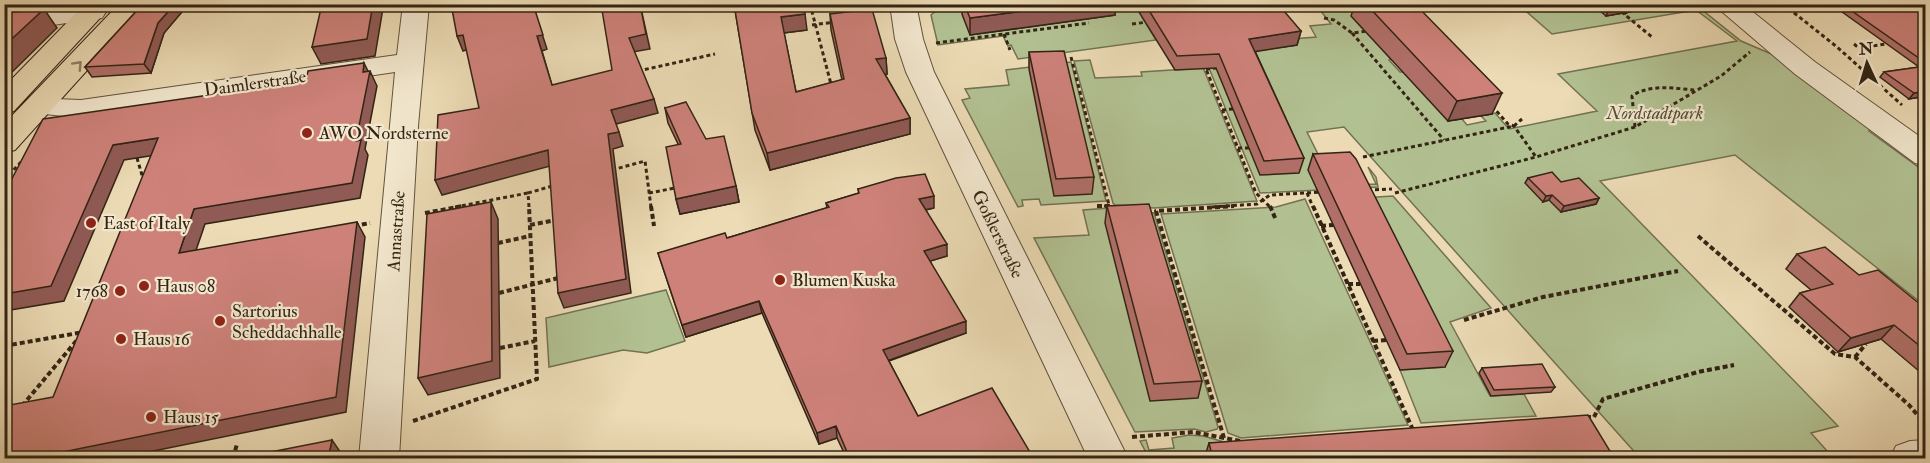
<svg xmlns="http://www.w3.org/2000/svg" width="1930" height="463" viewBox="0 0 1930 463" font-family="'IM FELL Double Pica',serif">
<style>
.green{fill:#b2c192;stroke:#727253;stroke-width:1.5}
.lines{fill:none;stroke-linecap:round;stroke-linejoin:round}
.minor-casing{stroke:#60523c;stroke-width:2}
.major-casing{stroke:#322414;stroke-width:2}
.path-far1{stroke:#322414;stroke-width:3;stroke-dasharray:4 3;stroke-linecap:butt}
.path{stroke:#322414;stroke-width:4;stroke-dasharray:5 3;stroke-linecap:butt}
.minor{fill:#f3e8cf;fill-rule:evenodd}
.major{fill:#ecdbb5;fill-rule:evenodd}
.wall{fill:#b06f68;stroke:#322414;stroke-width:1.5}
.shaded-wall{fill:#905a55;stroke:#322414;stroke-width:1.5}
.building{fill:#cd8179;stroke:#322414;stroke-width:1.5}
.oneway{stroke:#8f8064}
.poi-dot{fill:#8f2418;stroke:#f3e8cf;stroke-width:2}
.labels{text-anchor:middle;stroke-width:4.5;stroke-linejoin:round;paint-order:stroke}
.street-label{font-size:18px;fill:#322414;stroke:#f3e8cf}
.park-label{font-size:18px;font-style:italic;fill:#524b34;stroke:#f3e8cf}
.poi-label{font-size:18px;fill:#322414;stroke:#f3e8cf;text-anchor:start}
</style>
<rect width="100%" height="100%" fill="#ecdbb5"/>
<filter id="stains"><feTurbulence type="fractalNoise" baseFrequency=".00333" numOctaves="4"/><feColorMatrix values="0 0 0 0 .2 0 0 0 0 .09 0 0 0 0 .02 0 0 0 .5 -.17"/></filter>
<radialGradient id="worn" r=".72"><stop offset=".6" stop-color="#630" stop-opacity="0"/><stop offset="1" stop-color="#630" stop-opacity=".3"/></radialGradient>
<!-- green -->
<path class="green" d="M950,4H1222L1142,17L1156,40L1018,59L1011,45L1008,46L1003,36L938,45L931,15L938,9Z
M1316,5H1398L1352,16L1362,28L1374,26L1392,59L1389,60L1400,72H1404L1448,121L1462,119L1467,125L1486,121L1481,116L1495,113L1509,129L1597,111L1558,74L1737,41L1696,10L1552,34L1519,5H1696L1741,41L1776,56L1876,129L1869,131L1925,172V306L1735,155L1600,181L1838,426L1811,433L1828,452L1804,458H1640L1344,127L1307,132L1334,186L1376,184L1368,167L1376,177L1378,187L1260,193L1202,51L1274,48L1296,45L1292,39L1316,37L1310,26L1331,24Z
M1198,55L1257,201L1154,208L1115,205L1113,203L1074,61L1090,60L1095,78L1142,76L1141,72L1187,69Z
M1071,62L1106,201L1041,205L1039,199L1022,200L1023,206L1018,207L962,100L970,98L965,89L1009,85L1006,70Z
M1393,196L1491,308L1450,322L1490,396L1524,394L1536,416L1421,423L1400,370L1445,367L1361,198Z
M1305,199L1408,425L1241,438L1228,433L1161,214L1276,207Z
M1110,208L1154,213L1218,427L1217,429L1206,432L1194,429L1135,432L1034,238L1089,235L1083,210Z
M666,290L685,341L647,353L623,350L549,367L546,318Z
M1189,435L1203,436L1235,445L1209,458H1149L1140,441L1146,440L1149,450L1174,448L1172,438Z"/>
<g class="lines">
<defs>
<path id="minor" d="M90,4L102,6L106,12L102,18L4,32V16Z
M403,4H429L418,126L399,458H359L395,72L81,118L45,114L40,108L45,102L55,99L81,100L397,55Z
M890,4H916L923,39L934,72L1128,458H1088L906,72L895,39Z
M1713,4H1743L1815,62L1926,141V166L1915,163L1795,74Z
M1926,440V458H1890L1896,446L1910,441Z"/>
<path id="major" d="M85,4H113L14,111L4,114V87Z
M119,4H147L15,150L4,153V124Z"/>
</defs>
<!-- minor casing -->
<use href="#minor" class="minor-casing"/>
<!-- major casing -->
<use href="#major" class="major-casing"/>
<!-- path-far1 -->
<path class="path-far1" d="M810,4L832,88
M1783,4L1837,47L1902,105
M1627,12L1624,14L1652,37
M1324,18L1334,20L1352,33L1368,31
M1132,24L1148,22
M812,25L835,22
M1352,33L1444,140
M1004,34L1010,50
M936,43L1089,23
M1854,44L1859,48L1886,44
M1071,57L1109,205
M1204,64L1256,193L1270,207
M1206,69L1217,68
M638,71L715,54
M1492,106L1508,124L1514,126L1536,157
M1222,110L1233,109
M1635,127L1632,96C1650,84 1673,88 1694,90
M1238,148H1249
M1363,157L1514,126L1522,119
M137,158L144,182
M612,170L645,161L651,207
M4,180L21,162
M1368,190L1392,189
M649,193L675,188
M1307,193L1313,207
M1395,193L1536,157L1635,127L1721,76L1750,52
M1097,206H1111
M455,207L528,193
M529,207L528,193L556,185
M1212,207L1257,204L1270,195L1322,192"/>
<!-- path -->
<path class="path" d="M651,206L654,226
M1097,206H1111
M1270,206L1276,220
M1313,206L1413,430
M425,213L463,206
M530,225L556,220
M354,226L370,223
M1321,226L1333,225
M1698,236L1835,354L1855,357L1909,405L1926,425
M498,243L530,236
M1348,284H1360
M499,293L562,277
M1464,320L1543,297L1678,271
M1373,341L1386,340
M4,346L84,332
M500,348L535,341
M1855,357L1866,344
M22,406L77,340
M1586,417H1594L1603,399L1698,372L1734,365
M413,421L537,379L529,206
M1132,437L1193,432L1240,441
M1224,438L1156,211L1234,206
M233,458L237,444"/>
<!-- minor -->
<use href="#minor" class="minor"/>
<!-- major -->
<use href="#major" class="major"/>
</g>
<!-- wall -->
<path class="wall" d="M143,4H186L187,6L164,33L151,73L92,77L85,67Z
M734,4L807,30L784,33L796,92L842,80L831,30L830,14L886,58L887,74H885L910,118V134L770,170L755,130Z
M962,4H1116L1115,15L970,35L962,14Z
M1134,4H1269L1301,31L1297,45L1255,51L1304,158L1299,173L1260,175L1216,68L1175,70Z
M1355,4H1415L1492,114L1448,121L1351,16Z
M1584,4H1644L1643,5L1640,10L1606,16L1599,10L1592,11Z
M1831,4H1926V96L1909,99L1880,77L1884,72L1919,67Z
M1029,52L1094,177L1092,194L1054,196L1029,69Z
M665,108L706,139L736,186L739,202L680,214L676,199L678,144L668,123Z
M1313,154L1453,351L1445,367L1400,370L1308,170Z
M1528,178L1561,182L1599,198L1596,204L1561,212L1549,200L1543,202L1525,183Z
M858,189L934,208L926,210L947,256L930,261L966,333L889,361L918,416L1034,459H847L837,438L819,444L762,313L686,337L658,253L727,238L827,208L826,203L859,193Z
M1107,206L1202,381L1198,398L1150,401L1105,223Z
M1797,254L1859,275L1926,309V377L1881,339L1838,352L1789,307L1800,293L1811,290L1786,269Z
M1482,368L1555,387L1551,392L1491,396L1479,373Z
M1209,443L1613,456L1611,459H1204Z"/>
<!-- shaded-wall -->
<path class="shaded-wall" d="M19,4H70L24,11Z
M175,4H186L187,6L164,33L151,73L144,64L158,23Z
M373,4H381L383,8L375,56L321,64L312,47Z
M533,4H555L534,9L547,49L542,51L556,99L537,36Z
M640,4L650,49L633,52L629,38Z
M1076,4H1116L1115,15L970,35V18Z
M1595,4H1602L1599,10L1592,11Z
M1611,4H1644L1643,5L1640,10L1606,16Z
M44,9L57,28L4,80V46Z
M805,14L807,30L783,33L781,17Z
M1301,31L1297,45L1246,53L1249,39Z
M463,35L469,49L463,51L457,36Z
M886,58L887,74L877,75L876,59Z
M364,63L370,75V71L377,86L365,149L368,155L360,198L205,224L190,268L179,253L194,209L356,141Z
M1926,91V96L1909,99L1914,93Z
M1502,93L1492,114L1448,121L1457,101Z
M654,99L658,113L616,124L611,110Z
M910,118V134L770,170L767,153Z
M619,132L623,146L613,149L631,293L564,308L558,293L608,134Z
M158,138L169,153L124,160L64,301L4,311V294L113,145Z
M548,150L554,165L442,195L435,180Z
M736,186L739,202L680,214L676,199Z
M1552,195L1549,200L1543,202L1546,196Z
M934,196V208L919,211V199Z
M1599,198L1596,204L1561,212L1564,206Z
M491,202L498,219L500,378L428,395L418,378Z
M357,222L365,237L346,412L114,459H28Z
M947,244V256L924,263V251Z
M759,301L762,313L686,337L682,325Z
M966,321V333L884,362L883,350Z
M1894,325L1881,339L1838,352L1851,338Z
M836,426L837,438L819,444L817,433Z
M332,440L343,456V459H328Z"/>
<!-- building -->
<path class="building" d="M143,4H175L158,23L144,64L85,67Z
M322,4H373L367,39L312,47Z
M451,4H533L543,35L537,36L552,85L612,70L601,4H640L646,34L629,38L654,99L611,110L619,132L608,134L626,279L558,293L548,150L435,180L438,115L479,108L463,35L457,36Z
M734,4H803L805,14L781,17L796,92L844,79L830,14L872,9L886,58L876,59L910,118L767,153L752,113Z
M964,4H1076L970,18Z
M1145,4H1278L1301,31L1249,39L1304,158L1264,161L1219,54L1177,56Z
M1366,4H1415L1502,93L1457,101Z
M1842,4H1926V63Z
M44,9L4,46V13Z
M1064,51L1094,177L1056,179L1029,52Z
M364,63L363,72L370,71L356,141L361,140L352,183L194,209L179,253L357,222L336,397L28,459H4V406L53,397L158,138L113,145L51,286L4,294V194L43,119L306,81L308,71Z
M1926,66V91L1914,93L1884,72Z
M686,102L706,139L724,136L736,186L676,199L666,147L681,144L665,108Z
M1350,152L1356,159L1453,351L1407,354L1313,154Z
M1552,172L1561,182L1579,178L1599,198L1564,206L1552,195L1546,196L1528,178Z
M925,174L934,196L919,199L947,244L924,251L966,321L883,350L918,416L992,388L1034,459H850L836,426L817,433L759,301L682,325L658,253L725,233L727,238L829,207L826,203L859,193L858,189L896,178Z
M491,202L492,361L418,378L427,214Z
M1149,204L1202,381L1154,384L1107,206Z
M1825,247L1859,275L1878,270L1926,309V351L1894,325L1851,338L1800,293L1833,284L1797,254Z
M1542,364L1555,387L1494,390L1482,368Z
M1588,415L1613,456L1580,459H1213L1209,443Z
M332,440L328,459H244L245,457Z"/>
<!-- one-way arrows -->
<defs><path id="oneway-chevron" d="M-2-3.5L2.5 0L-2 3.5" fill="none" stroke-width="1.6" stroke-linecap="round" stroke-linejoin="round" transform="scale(1.5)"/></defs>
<use class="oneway" href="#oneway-chevron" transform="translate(78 65) rotate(-47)"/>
<!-- markers -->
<g class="poi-dot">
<circle cx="307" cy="133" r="6"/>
<circle cx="91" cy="223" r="6"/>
<circle cx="780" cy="280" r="6"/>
<circle cx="144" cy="286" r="6"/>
<circle cx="120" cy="291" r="6"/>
<circle cx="220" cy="321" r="6"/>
<circle cx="121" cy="339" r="6"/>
<circle cx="151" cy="417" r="6"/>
</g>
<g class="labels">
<!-- street labels -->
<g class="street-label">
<text transform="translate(255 83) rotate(-8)" y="6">Daimlerstraße</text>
<text transform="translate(396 231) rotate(-86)" y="6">Annastraße</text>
<text transform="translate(998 234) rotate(64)" y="6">Goßlerstraße</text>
</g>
<!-- park labels -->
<g class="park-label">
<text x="1655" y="119">Nordstadtpark</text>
</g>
<!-- poi labels -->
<g class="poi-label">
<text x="319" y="139">AWO Nordsterne</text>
<text x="103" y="229">East of Italy</text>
<text x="792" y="286">Blumen Kuska</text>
<text x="156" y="292">Haus 08</text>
<text x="108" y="297" text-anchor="end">1768</text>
<text x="232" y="317">Sartorius<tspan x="232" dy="21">Scheddachhalle</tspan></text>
<text x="133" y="345">Haus 16</text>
<text x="163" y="423">Haus 15</text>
</g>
</g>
<!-- margin -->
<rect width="1930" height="463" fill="none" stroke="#ecdbb5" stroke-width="24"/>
<rect x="6" y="6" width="1918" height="451" fill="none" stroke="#322414" stroke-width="3"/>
<rect x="12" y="12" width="1906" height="439" fill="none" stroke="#322414" stroke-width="1.5"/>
<!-- north arrow -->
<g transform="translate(1867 63) rotate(356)" stroke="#f3e8cf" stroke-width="4.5" paint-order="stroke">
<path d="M0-4.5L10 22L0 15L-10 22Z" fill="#322414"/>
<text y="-9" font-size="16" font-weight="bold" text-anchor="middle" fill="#322414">N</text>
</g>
<rect width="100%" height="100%" filter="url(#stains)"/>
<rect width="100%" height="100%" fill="url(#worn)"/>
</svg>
